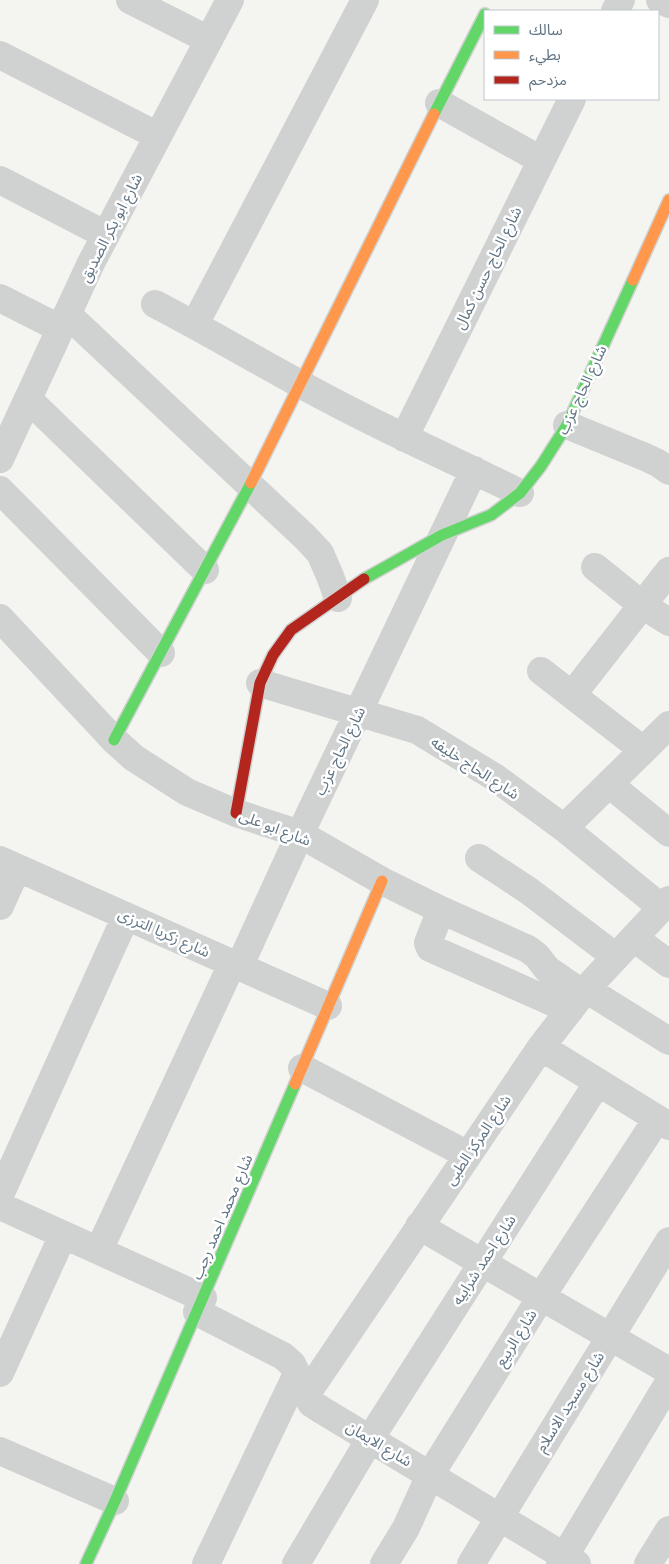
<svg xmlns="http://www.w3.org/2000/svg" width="669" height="1564" viewBox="0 0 669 1564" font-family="'Open Sans','Noto Sans Arabic',sans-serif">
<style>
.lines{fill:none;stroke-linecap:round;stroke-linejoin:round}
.fast-casing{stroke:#cfd1d1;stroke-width:14}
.slow-casing{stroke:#cfd1d1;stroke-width:14}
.jam-casing{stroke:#cfd1d1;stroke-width:14}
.street{stroke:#d0d1d1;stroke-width:28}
.fast{stroke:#63d668;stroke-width:11}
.slow{stroke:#ff974d;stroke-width:11}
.jam{stroke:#b3261e;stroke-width:11}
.labels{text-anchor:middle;stroke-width:5;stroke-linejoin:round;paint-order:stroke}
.street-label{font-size:15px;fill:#607484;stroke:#fff}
</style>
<rect width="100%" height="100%" fill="#f4f4f0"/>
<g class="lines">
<defs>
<path id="fast" d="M434,114L485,14
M364,579L442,535L491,515L520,493L541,466L567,425L633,280
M114,740L251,483
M86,1564L115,1501L295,1084"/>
<path id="slow" d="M633,280L669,200
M251,483L434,114
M295,1084L382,881"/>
<path id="jam" d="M236,813L260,683L273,655L291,630L364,579"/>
</defs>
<!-- fast casing -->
<use href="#fast" class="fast-casing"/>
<!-- slow casing -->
<use href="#slow" class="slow-casing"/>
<!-- jam casing -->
<use href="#jam" class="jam-casing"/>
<!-- street -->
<path class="street" d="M130,0L209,40
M660,0L669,4
M615,11L621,0
M0,55L158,136
M439,103L541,160
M0,180L106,235
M0,298L61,329
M155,304C215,335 272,370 332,401C394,434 458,462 520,493
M67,314L305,537L320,553L330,576L338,598
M195,324L365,0
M28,399L205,570
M567,425L645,457L658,463L669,471
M404,438L572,99
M0,459L91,263L230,0
M0,490L161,653
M595,567L642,605L669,622
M0,618L114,740L134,758L187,792L236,813L300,834L382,881L441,910L528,949L537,956L547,969L583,994
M541,671L643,750
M260,683L417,730L496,778L564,828L662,908
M572,695L669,571
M609,784L669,833
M564,828L669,725
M479,858L529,891L616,957
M0,860L328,1006
M0,906L17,868
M441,910L428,943L430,948L570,1010
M634,938L669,964
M239,967L300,834L474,470
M586,989L669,1041
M541,1047L669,1126
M302,1068L468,1155
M0,1195L126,916
M0,1206L203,1298
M419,1226L669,1371
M99,1250L232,964
M197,1312L283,1356L292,1364L311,1403L320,1409L577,1564
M0,1373L63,1235
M306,1395L541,1047L586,989L669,900
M0,1451L115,1501
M206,1564L297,1374
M296,1564L370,1439L598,1082
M384,1564L406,1528L430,1475L541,1297L657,1119
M471,1564L669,1241
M560,1564L669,1382
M648,1564L669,1530"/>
<!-- fast -->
<use href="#fast" class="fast"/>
<!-- slow -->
<use href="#slow" class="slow"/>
<!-- jam -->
<use href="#jam" class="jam"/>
</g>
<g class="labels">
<!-- street labels -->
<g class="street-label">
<text transform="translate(111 228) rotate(-63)" y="5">شارع ابو بكر الصديق</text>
<text transform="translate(488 268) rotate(-64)" y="5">شارع الحاج حسن كمال</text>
<text transform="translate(582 390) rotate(-65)" y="5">شارع الحاج عزب</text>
<text transform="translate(340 751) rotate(-64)" y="5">شارع الحاج عزب</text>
<text transform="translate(475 768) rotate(33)" y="5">شارع الحاج خليفه</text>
<text transform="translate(275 828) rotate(21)" y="5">شارع ابو على</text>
<text transform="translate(164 933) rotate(24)" y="5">شارع زكريا الترزى</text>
<text transform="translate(478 1140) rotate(-56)" y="5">شارع المركز الطبى</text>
<text transform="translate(222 1217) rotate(-67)" y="5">شارع محمد احمد رجب</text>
<text transform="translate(484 1260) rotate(-57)" y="5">شارع احمد شرابيه</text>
<text transform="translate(516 1338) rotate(-58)" y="5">شارع الربيع</text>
<text transform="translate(570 1402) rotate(-58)" y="5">شارع مسجد الاسلام</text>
<text transform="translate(379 1444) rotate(31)" y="5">شارع الايمان</text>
</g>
</g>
<!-- legend -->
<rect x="484" y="10" width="175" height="90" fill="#ffffff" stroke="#bfc7ce"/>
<rect x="494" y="26" width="25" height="8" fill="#63d668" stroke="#bfc7ce"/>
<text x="529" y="35" font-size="15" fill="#607484">سالك</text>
<rect x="494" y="51" width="25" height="8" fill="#ff974d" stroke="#bfc7ce"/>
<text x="529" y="60" font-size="15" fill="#607484">بطيء</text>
<rect x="494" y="76" width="25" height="8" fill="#b3261e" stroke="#bfc7ce"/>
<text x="529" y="85" font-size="15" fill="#607484">مزدحم</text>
</svg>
